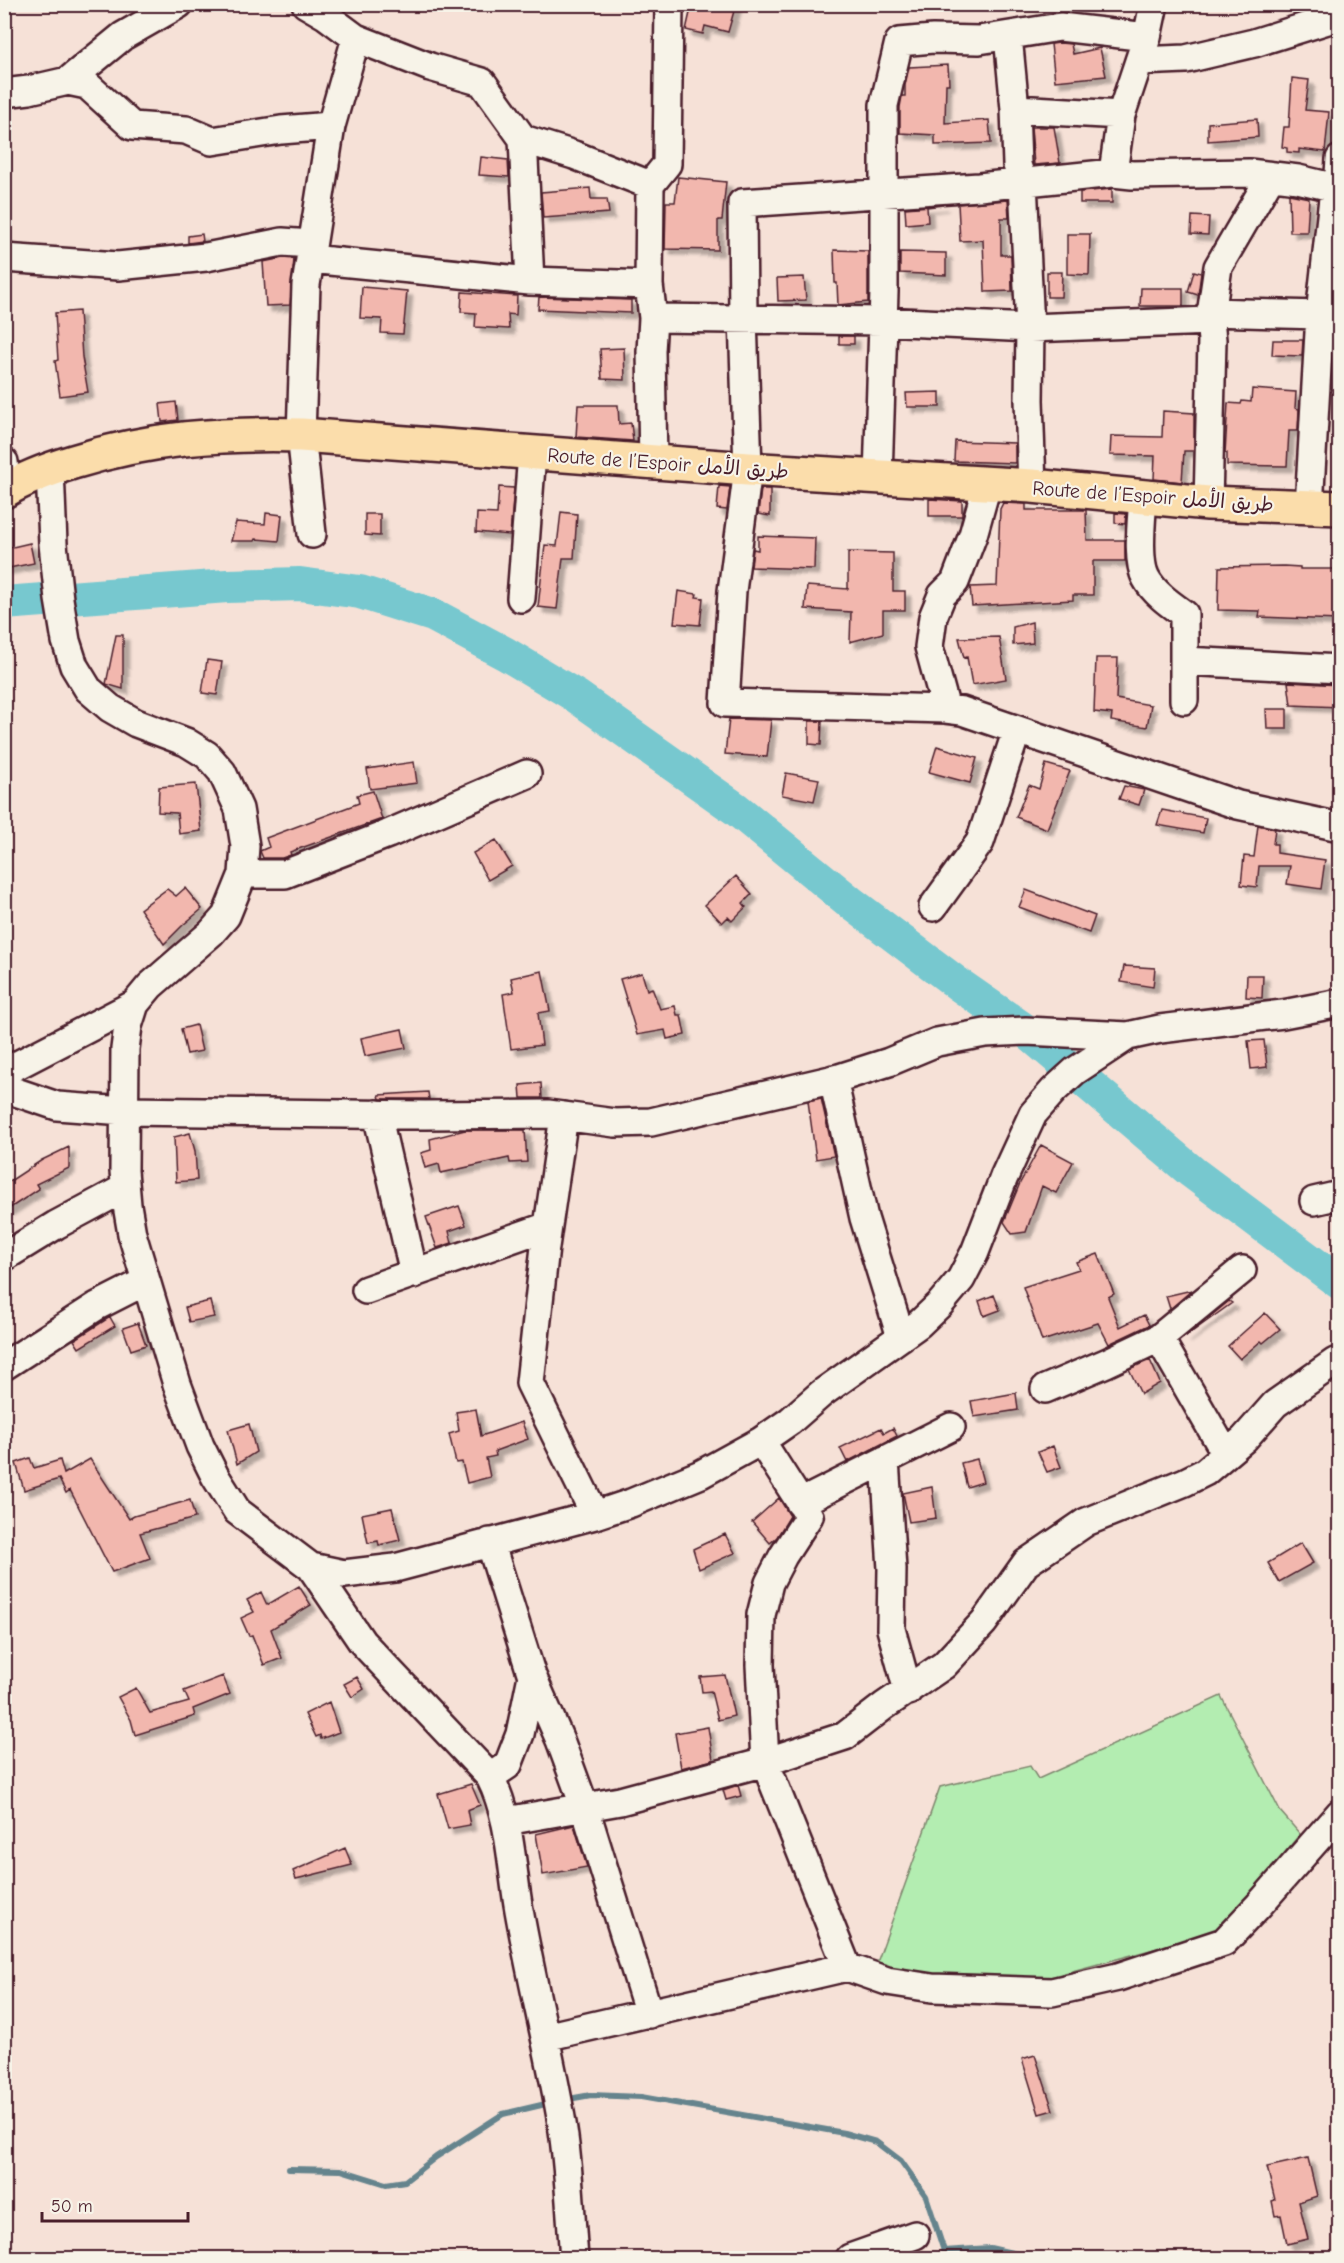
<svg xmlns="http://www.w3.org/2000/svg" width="1344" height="2263" viewBox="0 0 1344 2263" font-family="'Comic Neue','Playpen Sans Arabic',sans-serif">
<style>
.green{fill:#b3edb1;stroke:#7e866e;stroke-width:1.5}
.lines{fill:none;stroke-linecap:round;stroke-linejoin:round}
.stream{stroke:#65848d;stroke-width:6}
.river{stroke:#77c8cf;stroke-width:34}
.building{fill:#f2b7ae;stroke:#4a1f2b;stroke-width:1.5;filter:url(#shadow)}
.minor-casing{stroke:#4a1f2b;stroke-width:32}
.highway-casing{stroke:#4a1f2b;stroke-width:38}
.minor{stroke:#f7f3e8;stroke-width:27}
.highway{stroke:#fbddab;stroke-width:33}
.labels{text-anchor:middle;stroke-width:4.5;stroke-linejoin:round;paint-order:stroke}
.street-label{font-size:20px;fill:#4a1f2b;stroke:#f7f3e8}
</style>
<defs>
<filter id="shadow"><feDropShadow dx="5.5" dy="5.5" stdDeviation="1.5" flood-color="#0004"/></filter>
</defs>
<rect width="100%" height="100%" fill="#f6e1d7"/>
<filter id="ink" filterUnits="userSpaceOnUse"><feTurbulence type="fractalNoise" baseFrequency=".0167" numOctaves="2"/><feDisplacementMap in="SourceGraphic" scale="12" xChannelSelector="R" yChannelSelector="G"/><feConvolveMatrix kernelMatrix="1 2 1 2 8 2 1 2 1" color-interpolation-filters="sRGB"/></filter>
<g filter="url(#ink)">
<!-- green -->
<path class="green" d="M1221,1696L1280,1811L1300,1834L1221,1931L1035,1981L874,1971L940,1787L1030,1766L1038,1779Z"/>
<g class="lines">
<!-- stream -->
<path class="stream" d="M563,2100L591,2095L641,2097L844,2133L876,2142L901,2161L926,2196L944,2251L990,2248L1035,2258
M289,2169L341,2170L386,2184L405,2181L436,2157L503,2114L550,2103"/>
<!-- river -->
<path class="river" d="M4,603L227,586L300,584L360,592L433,615L506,654L576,696L736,809L850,902L958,984L1026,1031L1192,1172L1340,1283"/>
</g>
<!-- building -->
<path class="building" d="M692,4H736L728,32L705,26L703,34L686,30Z
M1060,43L1071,44L1073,54L1100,48L1106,76L1055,81L1051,44Z
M948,65L949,84H946L945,123L989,120L991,143L935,145V135L900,133V107L902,96H905V85L909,67Z
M1292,78L1309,80L1305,110L1329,112L1325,152L1299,149V153L1287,152V148L1282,147L1284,127H1289Z
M1257,119L1258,137L1208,141V123Z
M1031,127H1054L1060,163L1034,165Z
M481,157L508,160L509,177L479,175Z
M678,177L726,182L722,220H718V250L665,249L666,202H675Z
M590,188L591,199H607L609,213L543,218L541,192Z
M1112,189V203H1080V192Z
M1289,194L1309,198L1307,232H1290Z
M1008,200L1009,218H1001V255H1011L1012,291L985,292L983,240L960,241L958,204Z
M943,205L927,207L928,222L906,224L905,208Z
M1192,216L1209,217L1208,235L1191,234Z
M202,234L203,241L188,243V236Z
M1067,234H1090L1089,275L1067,274Z
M834,250L868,251V302L838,305L837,283H835Z
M900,252L946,253V275L900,273Z
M283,258L294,259L290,305L266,306L263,262Z
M1194,271L1201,273L1198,295L1188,292Z
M1047,272H1062L1061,297H1047Z
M804,277L806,300L778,301L777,278Z
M362,287L407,291L403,334L381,333L382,319L360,318Z
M1141,288H1183V306H1140Z
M462,292L517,296L516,315L508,314L509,329L475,327L476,313L461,312Z
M539,297L631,300V313L538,309Z
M79,311L82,357L88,392L60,396L55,361L58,360L55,313Z
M839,336H854V344H839Z
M1273,340H1303L1302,356L1272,355Z
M624,348L625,380L602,379L600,349Z
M1252,389L1296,392L1295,408L1299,409L1298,431H1289L1287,466L1227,465V453H1225L1228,403L1241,404L1242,401L1251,402Z
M940,392V407H907L906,393Z
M176,402L178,420L162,422L160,404Z
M578,405H618L619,424L631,423L633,441L576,437Z
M1163,411L1194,413V451H1184L1182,482L1154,479L1155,456L1110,455L1111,436L1162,437Z
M955,441L1015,443V463L954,461Z
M719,486L730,487L727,510L717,509Z
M499,487L514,488L510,535L476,532L477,513L497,514Z
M761,489H770V516L758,514Z
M929,499L962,501V516H929Z
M1003,503L1026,504V510H1086L1087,540H1125V561H1093V595H1073V600L972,606L970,587L997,586L1000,509Z
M561,512L577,514L574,558H563L557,609L538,607L545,545L557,546Z
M266,513L282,515L279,541L256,539L255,541H231L236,522L265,524Z
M1115,513L1126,514L1125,524L1115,523Z
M365,514H380V536L365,535Z
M758,536L815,538L814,569L751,567L753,549L758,550Z
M30,543L34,563L4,569V549Z
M848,552L893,553V591H905V610H883V633L850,642L851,612L805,609L807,586L848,589Z
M1284,566L1300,567V569H1340L1339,620L1259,617L1260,611L1218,610L1219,567Z
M678,591L697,594L696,597L703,598L700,625L674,623Z
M1032,622L1033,643L1013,645V627Z
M116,635H123V689L106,684Z
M999,637L1006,679L972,685L967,657L964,658L959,638Z
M1096,658H1118L1116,699L1151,705L1147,727L1111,721L1112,714L1094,712Z
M207,660L222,662L217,695L202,693Z
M1288,682L1340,685V707L1291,705Z
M1266,709H1287V729H1267Z
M729,719L771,720L767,757L725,754Z
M809,721H822L821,745L809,744Z
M937,746L977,758L970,783L929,772Z
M414,762L417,783L370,789L367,769Z
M1046,764L1070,771L1047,829L1016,817L1029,785L1039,789Z
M786,773L819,779L814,801L782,795Z
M196,784L201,831L179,834L177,813L158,812L159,787Z
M1124,786L1144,790L1139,805L1119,799Z
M373,791L382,819L290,852L291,855L282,858H263L260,851L269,847L266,838L359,803L357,795Z
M1162,810L1206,818L1203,833L1157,825Z
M1258,825L1275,829L1273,844H1277V853L1325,860L1321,889L1287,884L1290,866H1259L1257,887L1241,885L1244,856L1254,857Z
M496,840L512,866L488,880L473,853Z
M736,876L752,894L743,903L746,907L732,921L728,917L722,923L705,905Z
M185,888L202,909L183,925L164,944L140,909L167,889L176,896Z
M1026,890L1095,916L1089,933L1019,907Z
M1124,966L1155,968L1153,987L1121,982Z
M542,971L550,1011L538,1013L542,1045L511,1049L503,994L514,992L511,978Z
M642,973L647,990L652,988L660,1009L675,1006L677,1015H681L685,1035L667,1039L665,1030L637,1035L620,979Z
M1247,975H1263L1262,998L1246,997Z
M196,1025L202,1051L187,1054L181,1029Z
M402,1029L406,1048L365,1056L361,1038Z
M1264,1040L1267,1067L1251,1069L1248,1041Z
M541,1083L542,1098H521L520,1085Z
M428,1092L429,1099H380L379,1095Z
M821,1098L834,1156L816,1159L808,1101Z
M465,1130H525L527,1162L510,1163L509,1158L441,1173L439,1164L425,1168L421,1153L431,1150L430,1139Z
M190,1133L195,1151L197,1180L176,1182L174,1137Z
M1041,1145L1073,1162L1056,1193L1042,1186L1026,1232L1012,1234L1004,1222L1020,1183Z
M69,1147V1168L36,1184L39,1189L4,1212V1185L42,1160Z
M459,1206L466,1225L449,1231L452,1243L437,1248L426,1217Z
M1098,1254L1114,1294L1108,1297L1120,1327L1144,1315L1149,1325L1109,1344L1098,1323L1042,1341L1023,1287L1079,1269L1076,1262Z
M1192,1290L1170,1309L1166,1296Z
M994,1295L1000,1310L984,1316L979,1301Z
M210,1301L214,1317L189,1322L185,1307Z
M1229,1301L1232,1303L1185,1337Z
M1265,1313L1280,1329L1263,1343L1261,1341L1240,1359L1228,1346Z
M110,1317L115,1326L79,1348L74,1340Z
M138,1323L146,1345L131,1350L123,1328Z
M1150,1360L1160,1383L1141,1394L1129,1369Z
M1016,1393L1018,1410L974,1417L971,1401Z
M476,1409L481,1436L522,1422L528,1439L495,1451L496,1456L486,1458L490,1477L467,1483L462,1462L456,1463L449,1434L459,1431L456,1412Z
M249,1424L256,1452L237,1464L228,1430Z
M881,1428L884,1433L893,1428L897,1436L847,1462L840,1448Z
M1053,1446L1061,1467L1047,1472L1038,1452Z
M30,1458L34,1468L60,1460L64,1474L90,1459L129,1519L134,1516L190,1500L195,1518L140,1533L150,1558L112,1572L70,1490L66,1493L59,1479L24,1490L16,1463Z
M977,1459L983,1482L967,1487L961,1463Z
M932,1487L936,1518L909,1522L903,1493Z
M779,1498L790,1516L777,1537L770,1543L752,1522Z
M392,1508L400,1540L379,1545L378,1541L368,1543L362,1514Z
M725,1534L735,1553L699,1569L693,1549Z
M1301,1543L1313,1563L1279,1582L1268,1563Z
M299,1586L311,1605L271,1629L282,1658L264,1665L252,1635L249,1636L241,1618L254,1612L247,1600L261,1592L267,1605Z
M725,1675L734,1716L718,1720L711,1691L702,1692L700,1677Z
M223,1676L230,1694L193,1709L195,1716L135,1735L131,1720L118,1697L136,1688L150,1713L189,1702L184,1691Z
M357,1677L364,1689L352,1697L344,1684Z
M329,1702L339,1732L321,1739L320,1735L316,1737L305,1714Z
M708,1727L713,1760L681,1768L675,1733Z
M471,1784L480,1805L467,1810L470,1825L448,1829L438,1794Z
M738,1785L741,1796L726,1800L723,1790Z
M574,1825L587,1867L543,1875L536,1834Z
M345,1848L352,1865L296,1879L293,1871Z
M1035,2055L1053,2110L1039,2114L1022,2059Z
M1308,2158L1317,2196L1299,2202L1308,2239L1287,2244L1281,2215L1275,2216L1272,2201L1275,2200L1267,2167Z"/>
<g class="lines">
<defs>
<path id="minor" d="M306,4L325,15L356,38L430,67L482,82L523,139L574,155L650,185
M1008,36L1015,109L1017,165L1023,182L1030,328L1029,400L1032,486
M1139,61L1186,59L1254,43L1340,16
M68,81L123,36L179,4
M4,93L29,90L68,81L87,85L132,126L186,130L212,141L281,130L331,126
M1015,109L1121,115
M523,139L530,281
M1113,173L1121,115L1147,37L1154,4
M1340,189L1298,179L1249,173L1132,175L1113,173L979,187L742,203L743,318L748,469L732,591L725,703L946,709L962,711L1238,805L1340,827
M4,258L118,266L206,257L282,242L311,244
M310,259L530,281L649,285
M1210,312L1320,315
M653,318L882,321L1030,328L1210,321L1212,340L1208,503
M1210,321L1218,267L1271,176
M4,462L7,489
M653,463L651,351L653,318L649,285L650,185L667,164L669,4
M50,469L53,544L59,599L66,641L74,666L88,689L110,708L136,723L186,742L207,755L222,772L239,809L245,846L243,874L226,916L211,933L150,986L135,1004L128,1026L125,1049L124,1171L127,1205L132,1234L177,1384L200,1446L215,1476L237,1511L311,1567L362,1642L490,1777C511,1818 511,1866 519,1910C531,1978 548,2045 560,2112C569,2160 570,2210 574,2258
M878,477L884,292V105L899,42L933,39L979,40L1060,27L1147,37
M1143,497C1142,517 1136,560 1146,578C1154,593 1170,604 1184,614V700
M1309,507L1320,315L1334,189L1339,174L1340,159
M312,534L301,435L306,285L331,126L356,38
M521,598L532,453
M1184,661L1340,669
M946,709L929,647L933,617L942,595L955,582L973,535L987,485
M243,874H285L388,834L527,774
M933,907L980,842L1017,730
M4,1072L135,1004
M833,1079L864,1218L901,1337
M4,1088L57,1106L124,1111L425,1115L548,1114L615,1123L651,1122L839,1078L889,1062L937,1042L985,1033L1026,1031L1128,1036
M377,1114L414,1274
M564,1116L545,1247L530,1383L595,1515
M1314,1201L1340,1195
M4,1257L56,1225L125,1188
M366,1290L548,1226
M1159,1338L1242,1270
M4,1366L97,1306L146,1281
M1045,1389L1106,1363L1159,1338L1226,1454
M761,1441L809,1516L783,1556L769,1583L761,1615L760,1665L765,1762L847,1967
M885,1460L892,1569L891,1629L908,1691
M800,1503L951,1427
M490,1542L532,1676L560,1740L585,1808L649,2014
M311,1567L344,1574L395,1568L595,1515L631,1503L701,1474L761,1441L790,1421L822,1393L919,1324L940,1304L961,1279L975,1252L1004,1177L1033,1114L1054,1090L1075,1071L1128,1036L1160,1029L1283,1014L1340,1003
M490,1777L508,1765L520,1734L532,1676
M506,1821L620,1801L765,1762L845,1736L884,1706L944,1665L984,1622L1026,1563L1086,1522L1185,1482L1205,1472L1244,1439L1275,1404L1335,1362
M545,2037L847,1967L887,1981L932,1988L1052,1992L1118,1977L1224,1942L1259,1905L1340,1813
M850,2258L915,2235"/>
<path id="highway" d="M4,491C25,478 50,469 73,462C150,438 221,433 301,435L748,469L1032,486L1208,503L1340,508"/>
</defs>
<!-- minor casing -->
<use href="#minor" class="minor-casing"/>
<!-- highway casing -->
<use href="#highway" class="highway-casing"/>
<!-- minor -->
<use href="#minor" class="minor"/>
<!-- highway -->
<use href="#highway" class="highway"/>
</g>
</g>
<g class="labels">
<!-- street labels -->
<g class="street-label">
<text transform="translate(668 463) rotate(4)" y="7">Route de l’Espoir طريق الأمل</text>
<text transform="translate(1153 496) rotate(4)" y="7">Route de l’Espoir طريق الأمل</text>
</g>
</g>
<!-- margin -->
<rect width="1344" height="2263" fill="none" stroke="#f7f3e8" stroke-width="24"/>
<rect x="12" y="12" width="1320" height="2239" fill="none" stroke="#4a1f2b" stroke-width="2" filter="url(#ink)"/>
<!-- scale -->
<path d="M42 2212v9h146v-9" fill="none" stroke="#4a1f2b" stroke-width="3"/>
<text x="51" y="2212" font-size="18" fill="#4a1f2b" stroke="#f7f3e8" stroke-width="4.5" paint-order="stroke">50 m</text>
</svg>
